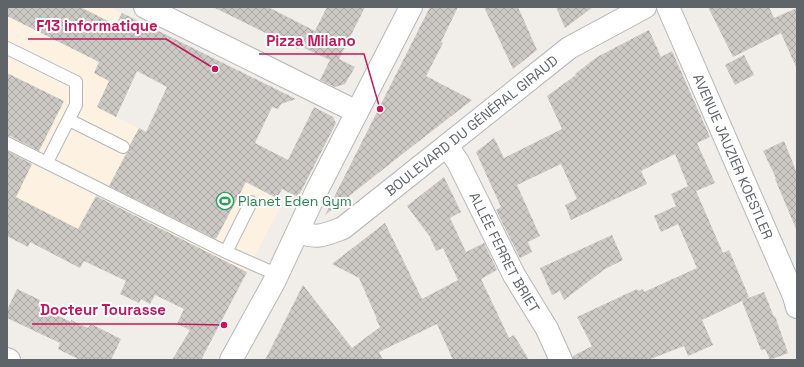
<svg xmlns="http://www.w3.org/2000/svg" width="804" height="367" viewBox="0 0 804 367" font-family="'Space Grotesk',sans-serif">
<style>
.commercial{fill:#fdf2e1}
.building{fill:url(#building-cross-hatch)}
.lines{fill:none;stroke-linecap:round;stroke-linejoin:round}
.service-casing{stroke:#b3b6ba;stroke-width:14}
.minor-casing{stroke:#b3b6ba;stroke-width:24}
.tertiary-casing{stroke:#b3b6ba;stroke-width:24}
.secondary-casing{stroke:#b4b8bc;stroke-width:24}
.service{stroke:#fff;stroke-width:12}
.minor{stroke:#fff;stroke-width:22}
.tertiary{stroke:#fff;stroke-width:22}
.secondary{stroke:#fff;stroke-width:22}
.labels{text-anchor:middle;stroke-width:4;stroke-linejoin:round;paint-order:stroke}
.street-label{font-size:14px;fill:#5f6468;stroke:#fff}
.leisure-label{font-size:14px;fill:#27864d;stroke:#fff;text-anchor:start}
.leader{fill:none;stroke:#c2185b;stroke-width:1.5}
.callout-dot{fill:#c2185b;stroke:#fff;stroke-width:1.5}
.callout-label{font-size:15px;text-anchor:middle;font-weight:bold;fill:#c2185b;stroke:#fff;stroke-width:4;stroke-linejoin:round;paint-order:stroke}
</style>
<defs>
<pattern id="building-cross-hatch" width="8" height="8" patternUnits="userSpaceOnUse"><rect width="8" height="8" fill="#ccc8c4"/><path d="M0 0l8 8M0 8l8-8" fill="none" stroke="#a9a6a3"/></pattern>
</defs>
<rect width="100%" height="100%" fill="#f1ede8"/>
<!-- commercial -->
<path class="commercial" d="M7,7H110L137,21L97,107L283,202L218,326L7,223Z"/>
<!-- building -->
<path class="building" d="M7,7H80L116,25L122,13L296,99L281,104L278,109L272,107L255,143L288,160L314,107L333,117L336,123L298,197L282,189L277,198L246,182L216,239L109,186L126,154L129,151L130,145L139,128L146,132L167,87L137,71L116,117L97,107L109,81L94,73L99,62L7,16Z
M213,7H268L315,31L327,7H365L339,59L355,67L345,84L335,87L320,80L330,60L300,46L298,49Z
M430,7H458L441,42L443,43L426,76L472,100L405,152L325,215Z
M484,7H518L537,50L513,69Z
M556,7H593L565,28Z
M708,7H769L774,18L797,8V69L781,33L733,57Z
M649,30L661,57L672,51L710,137L697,143L715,183L696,191L723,253L729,250L749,297L746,299L764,292L774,317L775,316L788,353L770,360L765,349L761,350L742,301L702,320L713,345L688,356L684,346L648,360H573V356L592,346L577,317L637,289L638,291L643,289L644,292L697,268L678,224L661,232L654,216L676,206L671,194L688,186L675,154L641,171L647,184L571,220L565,205L577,199L561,164L517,185L540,236L528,242L532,252L520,258L496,210L501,207L476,152L494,138L504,158L562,129L547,96L576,75L575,74L597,57Z
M744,55L754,75L735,85L725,65Z
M7,73L64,101L39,151L10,136H7Z
M784,141L797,173V231L775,179L776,178L763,151Z
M7,151L32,164L16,197L78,229L96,196L247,272L201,360H172L190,330L177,324L184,309L155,295L150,304L141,299L139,303L120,294L126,281L84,261L80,268L30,242L28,247L7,236Z
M444,177L461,212L450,218L466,252L484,243L497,270L481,279L509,338L514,335L529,360H453L437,324L379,352L383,360H265L303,285L352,348L380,327L376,319H377L359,278L332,264L385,223L422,299L458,280L443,248L436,251L430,237L407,206Z
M612,235L623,260L605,269L564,300L560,291L552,295L540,268Z
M17,289L40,300L38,306L71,322V320L88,328L91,324L121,339L111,360H80L58,349L60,343L7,318V310Z"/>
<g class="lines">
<defs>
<path id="service" d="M7,48L76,82V105L47,162
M69,120L123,147
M7,143L226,252L278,275
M226,252L251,202"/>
<g id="minor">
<path id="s1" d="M668,7L794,296L797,307"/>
<path id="s2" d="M447,146L458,162L514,275L547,329L561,360"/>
<path id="s3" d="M298,232C318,239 324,235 343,228L569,48L645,7"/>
<path d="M7,359L9,360"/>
</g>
<path id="tertiary" d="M145,7L357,112"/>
<path id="secondary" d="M231,360L274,282L317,190L411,7"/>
</defs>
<!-- service casing -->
<use href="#service" class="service-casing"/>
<!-- minor casing -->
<use href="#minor" class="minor-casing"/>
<!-- tertiary casing -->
<use href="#tertiary" class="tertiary-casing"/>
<!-- secondary casing -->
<use href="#secondary" class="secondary-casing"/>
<!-- service -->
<use href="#service" class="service"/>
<!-- minor -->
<use href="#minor" class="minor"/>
<!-- tertiary -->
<use href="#tertiary" class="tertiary"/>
<!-- secondary -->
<use href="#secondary" class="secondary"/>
</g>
<!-- icons -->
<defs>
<symbol id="stadium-ring" viewBox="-11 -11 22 22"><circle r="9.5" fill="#fff" stroke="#2e9e5b" stroke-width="1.5"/><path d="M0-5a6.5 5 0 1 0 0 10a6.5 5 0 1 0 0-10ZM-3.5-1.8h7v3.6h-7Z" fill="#2e9e5b"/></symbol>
</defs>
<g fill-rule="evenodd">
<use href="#stadium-ring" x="215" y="191" width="20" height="20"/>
</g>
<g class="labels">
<!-- street labels -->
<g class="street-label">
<text dy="5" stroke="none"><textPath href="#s3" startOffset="211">BOULEVARD DU GÉNÉRAL GIRAUD</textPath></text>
<text dy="5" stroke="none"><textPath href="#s1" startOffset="163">AVENUE JAUZIER KOESTLER</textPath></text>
<text dy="5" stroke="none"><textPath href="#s2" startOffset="121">ALLÉE FERRET BRIET</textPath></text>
</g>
<!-- leisure labels -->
<g class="leisure-label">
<text x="238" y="206">Planet Eden Gym</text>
</g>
</g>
<!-- callouts -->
<path class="leader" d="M215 69L166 39H28M380 109L364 54H259M224 325L174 324H32"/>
<g class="callout-dot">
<circle cx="215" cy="69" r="4"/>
<circle cx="380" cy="109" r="4"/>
<circle cx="224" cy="325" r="4"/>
</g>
<g class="callout-label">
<text x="97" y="31">F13 informatique</text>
<text x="311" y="46">Pizza Milano</text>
<text x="103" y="315">Docteur Tourasse</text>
</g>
<!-- border -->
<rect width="804" height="367" fill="none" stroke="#5f6468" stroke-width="16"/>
</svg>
